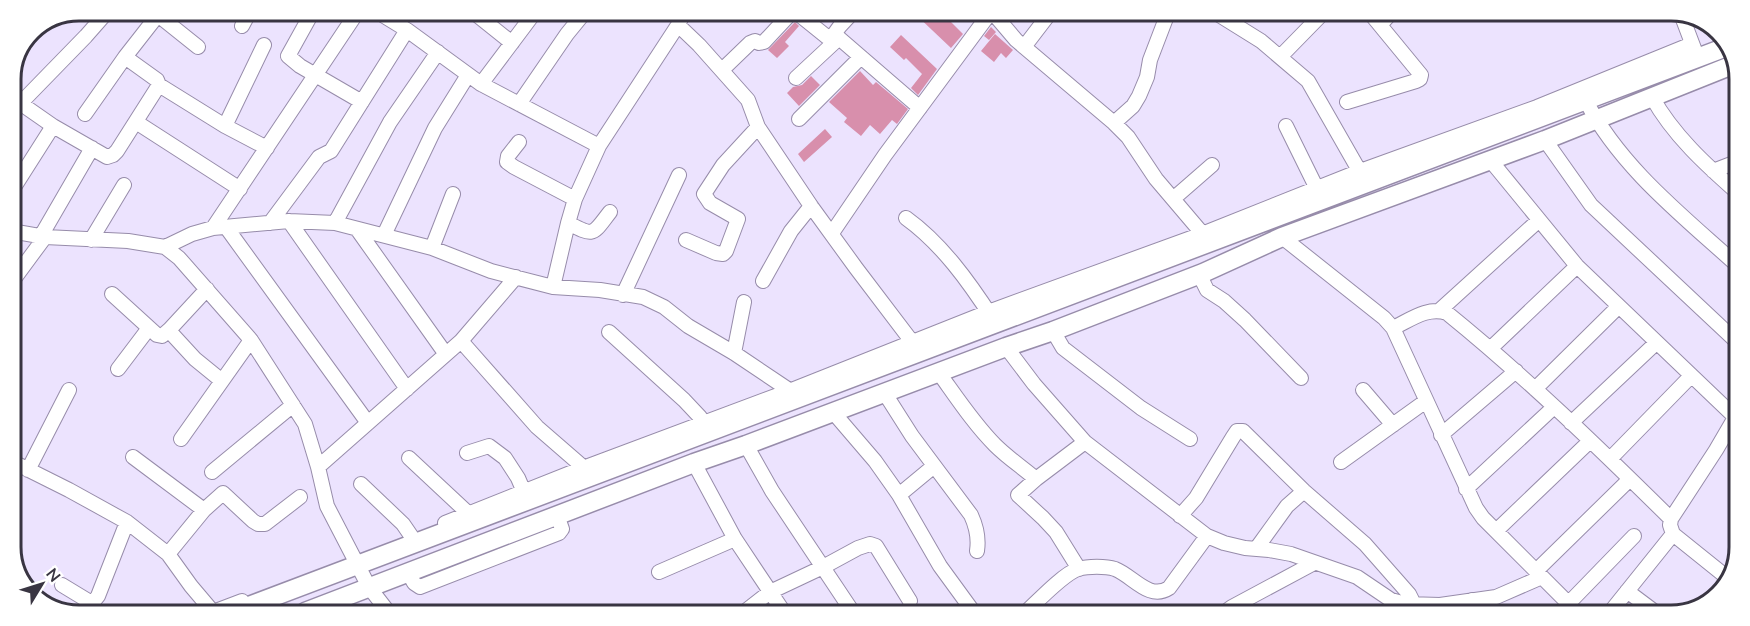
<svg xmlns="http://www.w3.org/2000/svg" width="1750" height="626" viewBox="0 0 1750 626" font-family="Mulish,sans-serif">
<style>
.building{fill:#d88fac}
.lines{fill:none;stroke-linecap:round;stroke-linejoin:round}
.minor-casing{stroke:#978caa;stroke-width:16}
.major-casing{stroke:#978caa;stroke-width:21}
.minor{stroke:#fff;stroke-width:14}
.major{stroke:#fff;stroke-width:18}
.rim{fill:none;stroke:#393542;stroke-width:3}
</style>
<rect width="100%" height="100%" fill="#ece3fe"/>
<!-- building -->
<path class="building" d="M913,12H941L963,34L951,48Z
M795,22L799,26L785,42L789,46L777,58L768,50Z
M991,27L996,32L989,40L984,36Z
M995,34L1013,50L1006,58L1001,53L994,62L981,51Z
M901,35L937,69L918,95L911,88L922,74L906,58L904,60L890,47Z
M860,71L873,85L876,82L908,109L897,124L892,120L880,134L870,125L861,136L844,122L847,118L829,102Z
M811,76L820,85L799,106L787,93L793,87L802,85Z
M825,129L832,137L804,162L798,154Z"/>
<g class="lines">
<defs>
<path id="minor" d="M313,11L288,56L300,66L362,102
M376,11L407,30L481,84L599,146
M472,11L512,43
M796,12L827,37L839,38L920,108
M993,13L1016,40L1114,123L1128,137L1156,179L1207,239
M1216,13L1261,41L1308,81L1364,179
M1681,14L1695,51
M158,15L198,47
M678,25L699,45L748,100L758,127L811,206L856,268L916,347
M1380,25L1391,13
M242,26L250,11
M832,37L840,26L853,12
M1024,47L1050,13
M1280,57L1323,13
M722,70L750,43L755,41L759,43L764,42L792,12
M796,78L839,38
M481,84L535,12
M159,85L225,126L267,148
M1652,97C1673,135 1706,165 1739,194
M1586,101C1621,168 1683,216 1738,266
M1347,102L1416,81L1420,79L1421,75L1370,13
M519,104L567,34L585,12
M11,113L86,36L108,11
M85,114L125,57
M799,119L861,57
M136,122L240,189
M1114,123L1133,106L1139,96L1147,77L1150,60L1168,13
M53,126L107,157L113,155L117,151L159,85L157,80L125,57L161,11
M225,126L264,45
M1286,126L1320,195
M1545,140L1591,205L1737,342
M519,142L508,156L507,162L514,167L575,199
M1491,161L1577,266L1735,417
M1713,171L1739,161
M11,192L53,126L20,103
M1173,199L1212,165
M906,218C942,244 969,282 993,319
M289,221L407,389
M270,223L319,157L331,151L407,30
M335,223L390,122L438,52
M568,223C595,237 592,235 610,212
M226,227L368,423
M213,228L358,11
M357,229L445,353
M11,231L45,237L128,241L165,247L179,258L251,340L305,424L318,467L327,506L369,587L389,613
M832,233L885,155L990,13
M384,235L435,128L468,75
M41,236L92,148
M1282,237L1384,318L1393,328L1476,508L1483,518L1580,615
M91,240L124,185
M686,240L716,253L723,254L726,251L738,219L710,203L704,194L723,165L758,127
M165,247L192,234L213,228L289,221L335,223L432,248L491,271L553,287L600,290L643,297L664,307L688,326L734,353L795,394
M432,248L453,194
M1203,273L1202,280L1207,290L1224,301L1245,320L1301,378
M516,277L461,341L537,427L590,473
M763,281L791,231L811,206
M11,283L45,237
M553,287L568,223L575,199L599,146L678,25L684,12
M207,289L170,329L172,334L195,359L222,381
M112,294L157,335L162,336L170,329
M623,295L679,175
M1440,310L1539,220
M1393,328C1410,320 1428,306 1447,313C1526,377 1599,448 1671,519
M1053,331L1063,348L1141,408L1190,439
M609,332L684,400L700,417L706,430
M1006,347L1034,384L1085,442L1207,536L1224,543L1245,548L1269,550L1291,554L1357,577L1391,600L1406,604L1440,605L1496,597L1542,577
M1491,348L1577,266
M734,353L744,302
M118,369L149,328
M939,373C957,398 974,424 995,445C1008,458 1022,467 1036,479
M1535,389L1618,307
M1363,390L1393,425
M884,392L912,436L971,515C977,528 979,538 977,551
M833,412L875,461L899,495L940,566L975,614
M1571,423L1656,343
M1441,435L1516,371
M181,439L251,340
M746,445L772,491L854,614
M467,453L489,446L505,458L518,478L527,499
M133,457L204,510L168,554
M409,458L468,513L471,520
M1610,459L1691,376
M11,461L69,490L127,522L168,554L191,586L213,612
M1341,462L1426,401
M694,463L735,539L785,614
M318,467L461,341
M28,470L69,390
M212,472L293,405
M361,484L403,524L416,543
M1466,489L1554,407
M899,495L934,466
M204,510L223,493L253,521L258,524H265L300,497
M1180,516L1196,498L1233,437L1237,431H1243L1304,491L1365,544L1409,594L1414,604
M445,523L583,468L789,391L988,312L1202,234L1360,171L1537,107L1692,44
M1496,531L1590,441
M1673,534L1729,579
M1256,549L1287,506L1304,491
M1079,569L1056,532L1043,518L1018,495L1036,479L1085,442
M1536,571L1630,479
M408,572L414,583L420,587L559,533L562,529L557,515
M659,572L735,539
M1726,577L1736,563
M62,585L90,602L94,601L98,596L127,522
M1627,591L1659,615
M1472,600L1481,615
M1568,604L1634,536
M1232,607L1314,563
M213,612L242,601
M743,613L770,592L823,567L858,548L870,544L876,546L910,601
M1024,614C1037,602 1063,574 1078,569C1088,566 1106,566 1115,569C1133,576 1149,601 1169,588L1207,536
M1221,615L1232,607L1239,615
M1608,615L1673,534L1670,525L1671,519L1716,450L1737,414"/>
<path id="major" d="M233,612L1729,46
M305,612L694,463L746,445L1006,347L1053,331L1203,273L1282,237L1545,140L1735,64"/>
</defs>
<!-- minor casing -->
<use href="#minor" class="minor-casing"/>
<!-- major casing -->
<use href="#major" class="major-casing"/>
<!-- minor -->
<use href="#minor" class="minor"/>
<!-- major -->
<use href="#major" class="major"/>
</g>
<!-- crop -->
<path d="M0 0H1750V626H0ZM79 21H1671A58 58 0 0 1 1729 79V547A58 58 0 0 1 1671 605H79A58 58 0 0 1 21 547V79A58 58 0 0 1 79 21Z" fill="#fff" fill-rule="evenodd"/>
<path class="rim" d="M79 21H1671A58 58 0 0 1 1729 79V547A58 58 0 0 1 1671 605H79A58 58 0 0 1 21 547V79A58 58 0 0 1 79 21Z"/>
<!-- north arrow -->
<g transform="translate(42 584) rotate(52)" stroke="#ffffff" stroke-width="4.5" paint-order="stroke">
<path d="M0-4.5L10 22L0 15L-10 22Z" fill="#393542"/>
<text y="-9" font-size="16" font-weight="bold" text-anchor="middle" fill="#393542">N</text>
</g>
</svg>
